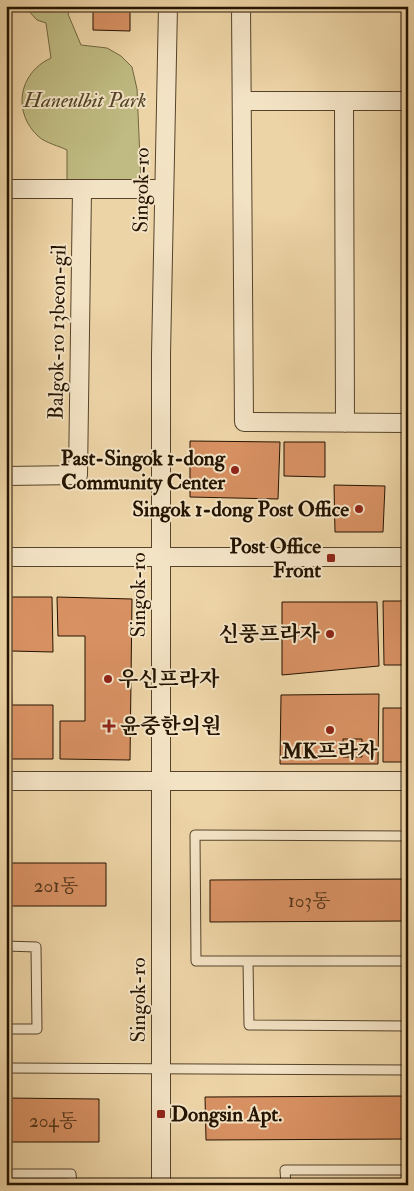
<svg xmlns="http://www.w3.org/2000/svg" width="414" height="1191" viewBox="0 0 414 1191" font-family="'IM FELL Double Pica','Noto Serif KR',serif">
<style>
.green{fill:#bfbb82;stroke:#726741}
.building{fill:#d89163;stroke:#241300}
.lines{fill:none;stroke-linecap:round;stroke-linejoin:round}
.lane-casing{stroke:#56432a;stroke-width:11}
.street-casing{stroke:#56432a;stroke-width:20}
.lane{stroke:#f3e3c5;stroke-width:9}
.street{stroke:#f3e3c5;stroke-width:18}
.poi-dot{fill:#8f2418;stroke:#f3e3c5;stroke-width:2}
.labels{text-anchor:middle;stroke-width:4;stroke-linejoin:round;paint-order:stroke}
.number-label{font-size:19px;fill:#513219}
.park-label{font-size:21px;font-style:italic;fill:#524527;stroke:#f3e3c5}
.street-label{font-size:21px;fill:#241300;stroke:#f3e3c5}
.poi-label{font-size:21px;font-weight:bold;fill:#241300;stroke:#f3e3c5;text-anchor:end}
</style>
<rect width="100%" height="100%" fill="#edd4a6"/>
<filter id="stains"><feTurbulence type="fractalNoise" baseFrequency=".004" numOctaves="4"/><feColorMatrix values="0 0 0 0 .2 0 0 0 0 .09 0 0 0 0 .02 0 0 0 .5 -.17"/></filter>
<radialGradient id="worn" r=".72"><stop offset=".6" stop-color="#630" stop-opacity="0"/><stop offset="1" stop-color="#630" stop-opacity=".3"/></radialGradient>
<!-- green -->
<path class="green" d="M24,6H72L68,14L81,45L107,48L121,56L132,67L137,89L141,183H67V150C59,146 46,143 39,137C12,113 18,73 51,58L46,23L37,20Z"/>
<!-- building -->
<path class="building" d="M93,6H130V31L93,30Z
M190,441L280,442L278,499L190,497Z
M284,442H325V477L284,476Z
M334,485L385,486L383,532H335Z
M6,597H52L53,652L11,651L12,705H53V759H6Z
M57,597L132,599L130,760L60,759V721H85V636H58Z
M383,601H408V665H384Z
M282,602H377L379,666L282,675Z
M379,694L378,764H280L281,695Z
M383,708H408V762H383Z
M343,739H362V757H343Z
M6,863H106V906H6Z
M408,879V921L210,922V880Z
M408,1096V1139L206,1140L205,1097Z
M6,1098L99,1099V1142H6Z"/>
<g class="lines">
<defs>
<path id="lane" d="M408,836L195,835L196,961H408
M6,946L36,947L37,1029H6
M248,961L249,1025L408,1026
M6,1068L408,1070
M6,1174H71L72,1185
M286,1185L285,1170H408"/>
<path id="street" d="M241,6L244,422L408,423
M242,101H408
M344,102L345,423
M6,189H164
M6,476L78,475L82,189
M6,557H408
M6,781H408
M161,1185V355L168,6"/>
</defs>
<!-- lane casing -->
<use href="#lane" class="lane-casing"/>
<!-- street casing -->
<use href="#street" class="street-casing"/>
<!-- lane -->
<use href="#lane" class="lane"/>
<!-- street -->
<use href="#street" class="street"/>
</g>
<!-- markers -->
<g class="poi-dot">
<circle cx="235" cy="470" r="5"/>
<circle cx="359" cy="509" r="5"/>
<rect x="326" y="553" width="10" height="10" rx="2.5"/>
<circle cx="330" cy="634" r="5"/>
<circle cx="108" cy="679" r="5"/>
<path d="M106.5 718.5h5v5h5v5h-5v5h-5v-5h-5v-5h5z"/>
<circle cx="330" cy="730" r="5"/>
<rect x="156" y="1109" width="10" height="10" rx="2.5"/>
</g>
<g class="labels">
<!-- number labels -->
<g class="number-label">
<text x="56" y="892">201동</text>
<text x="309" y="907">103동</text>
<text x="53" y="1127">204동</text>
</g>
<!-- park labels -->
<g class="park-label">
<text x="85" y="107">Haneulbit Park</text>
</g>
<!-- street labels -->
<g class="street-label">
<text transform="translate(141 190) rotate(-89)" y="7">Singok-ro</text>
<text transform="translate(57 332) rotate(-89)" y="7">Balgok-ro 13beon-gil</text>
<text transform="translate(138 595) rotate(-90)" y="7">Singok-ro</text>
<text transform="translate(138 1000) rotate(-90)" y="7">Singok-ro</text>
</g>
<!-- poi labels -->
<g class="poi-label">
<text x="225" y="465">Past-Singok 1-dong<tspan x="225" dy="24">Community Center</tspan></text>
<text x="349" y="516">Singok 1-dong Post Office</text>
<text x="321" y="553">Post Office<tspan x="321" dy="24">Front</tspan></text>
<text x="320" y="641">신풍프라자</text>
<text x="118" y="686" text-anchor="start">우신프라자</text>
<text x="120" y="733" text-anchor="start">윤중한의원</text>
<text x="330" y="758" text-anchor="middle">MK프라자</text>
<text x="171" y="1121" text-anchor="start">Dongsin Apt.</text>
</g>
</g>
<!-- margin -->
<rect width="414" height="1191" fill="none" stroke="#edd4a6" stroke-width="25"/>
<rect x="8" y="8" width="399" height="1176" fill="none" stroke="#241300" stroke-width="2.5"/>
<rect x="12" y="12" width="389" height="1166" fill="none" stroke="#241300"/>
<rect width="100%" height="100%" filter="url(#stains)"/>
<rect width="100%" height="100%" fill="url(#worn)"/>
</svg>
